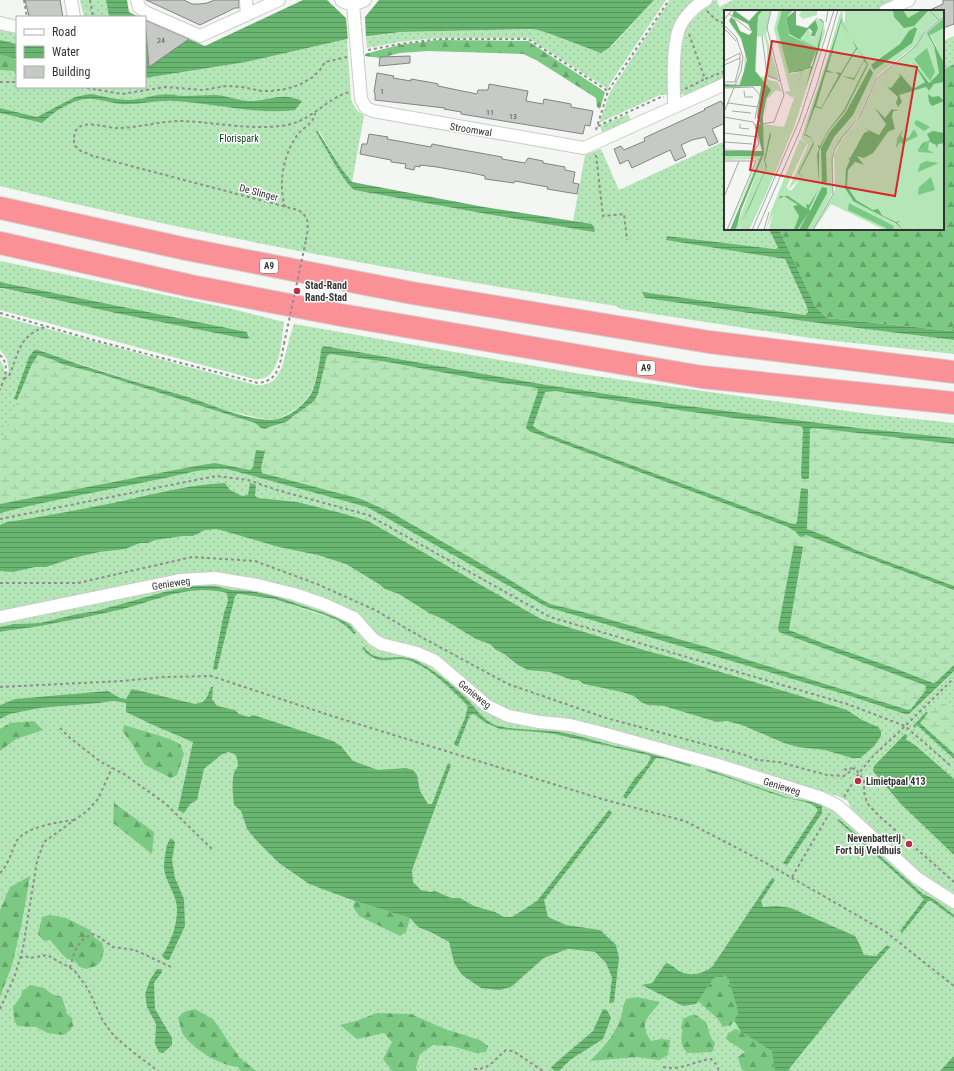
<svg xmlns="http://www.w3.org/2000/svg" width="954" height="1071" viewBox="0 0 954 1071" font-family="'Roboto Condensed',sans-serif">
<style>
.grass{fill:url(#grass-dots);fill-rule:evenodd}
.forest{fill:url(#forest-firs)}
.wetland{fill:url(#wetland-marsh)}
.water{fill:url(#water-rules)}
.pier{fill:#f3f6f3}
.building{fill:#c6c9c6;stroke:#818481}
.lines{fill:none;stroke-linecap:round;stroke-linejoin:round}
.street-casing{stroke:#c9ccc9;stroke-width:14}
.highway-casing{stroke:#d2d2d2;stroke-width:24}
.path{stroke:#8d8f8d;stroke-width:2;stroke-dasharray:3 3;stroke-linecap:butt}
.street{stroke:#fff;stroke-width:12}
.highway{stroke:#f99196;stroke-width:22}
.path-bridge{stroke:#8d8f8d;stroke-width:2;stroke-dasharray:3 3;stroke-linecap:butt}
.poi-dot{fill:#bf2e45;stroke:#fff;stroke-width:1.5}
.labels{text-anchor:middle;stroke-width:3;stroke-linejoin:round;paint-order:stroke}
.number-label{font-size:8px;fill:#575857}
.shield{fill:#fff;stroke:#707070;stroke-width:1}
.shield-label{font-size:9px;font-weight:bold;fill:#323332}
.street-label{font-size:10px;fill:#323332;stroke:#fff}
.park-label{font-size:10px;fill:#023e11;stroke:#fff}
.poi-label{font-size:10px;font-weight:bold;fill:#323332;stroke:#fff;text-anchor:start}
.inset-road{fill:none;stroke:#a6a8a6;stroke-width:1}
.view{fill:#d62828;fill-opacity:0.15;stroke:#d62828;stroke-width:2}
.inset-edge{fill:none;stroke:#323332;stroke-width:2}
</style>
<defs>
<pattern id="grass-dots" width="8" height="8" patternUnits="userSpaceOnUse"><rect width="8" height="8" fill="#b5e6b7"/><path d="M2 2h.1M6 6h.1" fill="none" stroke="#9cc69e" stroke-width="1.8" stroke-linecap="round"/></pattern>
<pattern id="forest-firs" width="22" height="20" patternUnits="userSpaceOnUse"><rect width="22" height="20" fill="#7bc982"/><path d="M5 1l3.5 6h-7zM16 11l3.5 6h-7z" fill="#65a46b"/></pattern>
<pattern id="wetland-marsh" width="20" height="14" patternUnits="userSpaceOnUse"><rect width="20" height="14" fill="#b5e6b7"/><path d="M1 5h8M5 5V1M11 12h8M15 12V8" fill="none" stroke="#9cc69e"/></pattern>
<pattern id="water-rules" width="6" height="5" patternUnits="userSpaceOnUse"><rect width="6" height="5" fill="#68b670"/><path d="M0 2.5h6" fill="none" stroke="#56955d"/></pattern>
</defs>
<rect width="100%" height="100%" fill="#f3f6f3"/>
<!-- grass -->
<path class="grass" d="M80,0H106L109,17H84Z
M654,0H666L609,85L608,89L528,38H436L399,42L367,48L366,37L400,32L534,29L611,47Z
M670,0H693L694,2L676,21L673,28L667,95H660L599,123L610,92Z
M715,0H717L719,7L733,0H899L874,11H725V78L686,95L680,94L678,90L682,45L686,25C699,18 700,6 715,0Z
M0,27L17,31V44L0,40Z
M954,36V64L943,70V41Z
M347,39L351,98C353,106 357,111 364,116L352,182L341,168L319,131L316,132C325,147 342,180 354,190L394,197L592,224L573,221L585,155L601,149L619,190L725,141V229H769L778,248L775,249L667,236L785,259L807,307L808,312L805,315L763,310L645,298L825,324L954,340V354L817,339L621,309L616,306C409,273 203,236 0,186V113L41,123L37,117L0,108V55L17,59V87H145V78L246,62Z
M628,114L631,121L603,133L600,126Z
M0,261L228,308L284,322C281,342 281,383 254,379L0,310V288C68,303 136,316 204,329C218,332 232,336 246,339L249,335L247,332L0,282Z
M0,316L256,385C278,387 282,368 286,352C288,342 291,333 294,324L581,374L869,414L954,423V438L907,434L680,405L547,385L324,346L321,349V356L313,390L305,401L295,410L280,418L270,420L254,417L225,410L77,363L38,350L34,351L26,379L38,355L255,423L537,388L954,442V899L939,890L881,842L850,807L848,801L837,796L563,719L525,714L508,709L492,702L437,658L380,639L362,620L235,577L0,613V360L4,367V371L9,372L7,359L0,350Z
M184,582H214L242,586L328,608L359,628L370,646L426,661L492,714L567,728L825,801L954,906V915L934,899L923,894L839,819L838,821L920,894L931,901L954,918V1071H785L777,1046L740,1032L773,1051L775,1071H0V719L10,714L40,708L100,703L113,701L126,703V712L190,738L193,742L200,783L204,769L211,763L220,755L228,752L235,754L238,762L237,769L241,811L247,829L279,863L309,884L410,918C420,929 435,935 449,942L454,963L462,975L481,988L511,987L544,958L568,949L595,952L606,963L612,978L609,1003L618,971V954L603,938L514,921L421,890L238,713L126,699L43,697L15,699L0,705V632L84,617L185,591L198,589L218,590L227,593L274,599L337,620L347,627L354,634L339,618L272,595L251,591L232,590L215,586H193L164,592L96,611L77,614L40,623L13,624L0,627V622ZM364,647C377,665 396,654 415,660L468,700L482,716C464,700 431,667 410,661C401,658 383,660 373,659L362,648Z"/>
<!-- forest -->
<path class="forest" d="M439,40L528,41L605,92L600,109L597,107L596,98L536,60L523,54L428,51L400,53L380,58L365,56V54L399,45Z
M0,55L17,59V76L14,71L0,70Z
M954,64V321L952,331L827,318L815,306L779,229H943V70Z
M34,721L43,730L16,739L0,751V729L10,723Z
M124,725L167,738L180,744L184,754L177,775L171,778L145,765L130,741L123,732Z
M114,803L154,832L152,854L113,823Z
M30,876L21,927L12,965L0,997V910L10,887Z
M355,901L410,918L406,932L400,936L359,916L353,907Z
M50,915L66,918L90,930L94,937L102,943L104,950L101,961L96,966L86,969L80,967L75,961L67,959L63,955L50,940L44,941L38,934L42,917Z
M721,974L728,978C731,991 736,1001 738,1014L731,1025L723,1027L718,1019L698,1001L713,979Z
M31,985L44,988L52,994L62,997L67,1014L72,1018L73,1026L69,1031L63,1035L48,1033L36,1027L17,1026L14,1019L13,1007L21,996L22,991Z
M637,997L660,1002C648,1018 638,1022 651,1041L661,1039L670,1040L668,1055L659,1060L637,1057L590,1061C603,1048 615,1035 621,1017C623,1011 623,1005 626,999Z
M195,1009L213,1019L239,1057L256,1071H241L238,1067C220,1065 196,1051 184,1036C181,1032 180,1023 178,1018C183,1011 187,1011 195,1009Z
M377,1013L411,1014L445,1029L480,1040L488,1046L486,1052L476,1053L452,1046L433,1045L420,1054L416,1067L417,1071H392L383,1059L392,1042L384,1033L357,1039L340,1025L356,1021Z
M691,1015H696L706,1022L710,1035L715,1044L712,1052L687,1053C681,1046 680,1040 683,1031L681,1028L683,1019Z
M736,1029L773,1051L775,1071H744L741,1068L738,1057L745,1052L726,1039L728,1033Z"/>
<!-- wetland -->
<path class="wetland" d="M330,354L387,362L488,381L537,388L538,391L527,424L526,428L529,431L788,527L795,531L799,536L802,537L806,535L954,590V665L935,683H933L894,668L825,644L788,630L803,547L794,545L778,629L779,632L922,684L926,686V690L911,709L908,710L710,648L583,612L550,604L539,598L510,580L390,512L361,499L262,473L261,468L265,451L255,454L253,467L250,470L215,463L0,504V443L32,364L38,355L54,360L62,364L100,374L255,423L261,428L286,422L294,417L318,394L327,356Z
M547,391H556L585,396L726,417L799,426L802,427L803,430L802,479L809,478L810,429L814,428L954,444V586C905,567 856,549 807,529L808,489L797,522L795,524L537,429L533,426C535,416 540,397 547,391Z
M942,701L954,712V754L919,723L934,706Z"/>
<!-- water -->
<path class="water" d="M106,0H127L129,12L139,17H109Z
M303,0H327L346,18L365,17L379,0H654L610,47L601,53L548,33L534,29L400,32L347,39L246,62L145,78V22L149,67L189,39L205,46Z
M0,40L17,44V59L0,55Z
M90,94C103,96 116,100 129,100C139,100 149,96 159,95C168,93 175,96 184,96C194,96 204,95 214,95C225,95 237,100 248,101C268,102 281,91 302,101L295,110C256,115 213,103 174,101C159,100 144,104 129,104C116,105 105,100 93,99C75,97 55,111 42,123L0,113V108L37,117L75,97Z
M317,130L341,168L352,182L484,207L592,224L595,230L594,232L487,214L354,190C342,180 325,147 316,132Z
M769,229H779L815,306L827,318L952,331L954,321V340L825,324L645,298L642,292L805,315L808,312L807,307L785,259L666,240L667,236L775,249L778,248Z
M0,282L247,332L249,338L246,339L116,313L2,288H0Z
M324,346L547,385L680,405L858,428L954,438V444L814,428L810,429L809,478L807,479H802L801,475L803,430L802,427L799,426L726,417L585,396L556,391L545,392L533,426L537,429L547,434L789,523L795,524L797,522L801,488L808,489L807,529L828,537L856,550L954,586V590L806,535L802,537L799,536L795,531L788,527L529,431L526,428L527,424L538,391L537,388L488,381L387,362L330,354L327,356L318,394L314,401L286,422L269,427L265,429L261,428L255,423L100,374L62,364L54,360L38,355L32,364L17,400L14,399L29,357L34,350H38C51,354 64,359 78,364C115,376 153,387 191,398C214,406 245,419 270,420C286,420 306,405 313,390C316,382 321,357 321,349Z
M256,450L265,451L261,468L262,473L361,499L390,512L510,580L539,598L550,604L583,612L710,648L908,710L911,709L926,690V686L922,684L779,632L778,629L794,545L803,547L789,630L825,644L894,668L933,683H935L954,665V671L909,714H905L844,694L547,607L367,507L227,469C203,467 178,476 155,480C103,491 51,500 0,513V504L196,466L215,463L250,470L253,467Z
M225,483L230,490L242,496L248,495L250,483L256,485L255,496L258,498L297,502L341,513L368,521L541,619L647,651L674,658L847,710L862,720L878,727L881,731V736L874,746L860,758H852L825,750L798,747L784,743L742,725L727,721L717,722L664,706L648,705L641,702L634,696L622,692L584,684L578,680H572L550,672L528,670L518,665L503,653L496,650L490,644L476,639L443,619L429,613L399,594L385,589L379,584L346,564L318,555L279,547L217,529L205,530L193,536H183L155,540L148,543H140L125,549L99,552L73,558L46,567H35L13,572L0,571V525L7,522C42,517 78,510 113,503C150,495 187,485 225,483Z
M193,586H215L232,590L251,591L272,595L339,618L350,625L356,633L354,634L347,627L337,620L319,613L274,599L238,594L235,596L217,670L213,669L224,613L228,601L227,593C188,582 152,603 114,611C91,616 68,621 45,625C30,628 15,629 0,632V627L13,624L40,623L77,614L96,611L164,592Z
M364,647C379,667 398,651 417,661C435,671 452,684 467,699C476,708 482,719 493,724C509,731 540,729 559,732C578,735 596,741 615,746C641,751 666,757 691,765V767L665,759L656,758L626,799L623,796L635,778L647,765L651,757L648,755L550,733L500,729L486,723L474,714L470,715L458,746H456L454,744L465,718L468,706C451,689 434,671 413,662C393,653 380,671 362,648Z
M211,687H213L212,699L217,706L235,710L239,714L249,717L253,715L333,741L341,746L353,761L378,770L406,768L413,770L417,775L420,791L428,804H432L448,763L451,765L412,870L413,882L421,890L430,892L435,891L451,898H460L474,906L495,912L504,917H512L537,901L609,810L612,813L544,900L548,917L566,925L600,930L616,945L619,958L614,1002L609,1003L612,978L606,963L595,952L568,949L544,958L511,987L499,990L481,988L462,975L454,963L449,942L430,932L418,927L410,918L355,901L309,884L279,863L257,841L247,829L241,811L234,805C233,796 232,787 233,778C234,766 242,770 235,754L228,752L221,755L204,769L197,800L190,804L184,813L178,810L193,742L153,725L126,712V703L113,701L100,703L40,708L10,714L0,719V705L15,699L108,691L120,698L126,699L132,689L195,704L203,702L207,697Z
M926,712L928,713L920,723L954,754V759L917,725L915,728L913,726Z
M905,734L908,736L905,739L915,745L954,779V855L901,804L873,771L874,766Z
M707,769L789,798L813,802L822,806V813L787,865L783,863L817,812L818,810C813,802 800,801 792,799C763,792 736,779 707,771Z
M839,819L923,894L934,899L954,915V918L931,901H928L902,933L900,931L924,899L837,820Z
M171,838L175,842L172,860L175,878L184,899L185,926L169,960H166L162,956C171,941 177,927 177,909C177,895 165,881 164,868C164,862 165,855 166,849C167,845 168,841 171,838Z
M772,878L775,880L761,901L763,907L777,906L791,908L855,936L859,943L864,955L876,956L887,945L890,947L851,992L789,1069V1071H775L772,1051L741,1032L734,1020L738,1014C736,1001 731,990 728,978L721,974L713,979L696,1004L683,1006L642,985L652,983L666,963C671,964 675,968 679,971C691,977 702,974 712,967Z
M157,969H161L162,972L154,983L155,1009L172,1038V1045L163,1053L159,1052L155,1044L156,1024L147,1007L145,994L150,980Z
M603,1009L607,1010L611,1018L603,1039L570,1060L559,1071H554L551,1067L593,1031Z
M954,1056V1071H940L953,1057Z"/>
<!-- pier -->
<path class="pier" d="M365,17L366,39L348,41L346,18Z"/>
<!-- building -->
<path class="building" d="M25,0H60L63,17H34L29,16Z
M146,0H184L192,4H200L207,3L215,0H239V8H235L200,25Z
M943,0H954V24L943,28V11H928L943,4Z
M145,20L189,39L149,67Z
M410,56V63L379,66L380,57Z
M377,73L394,76L393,78L411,81V79L434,83L438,84V86L477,94L478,90H488L489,84L528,91L526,101L543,104L544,99L571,104V107L593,111L590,126L585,125L583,134L461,114V112L444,109L445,108L375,100V93L374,92Z
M721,101L725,108V123L712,129L718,142L709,146L705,137L692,140L681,145L686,156L675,161L670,150L632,168L628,160L620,164L614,149L621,146L624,150L645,141L644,138L705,110L704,109Z
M369,134L388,137L387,139L431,147L432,144L458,149L502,157V159L525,163L528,158L543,161V163L565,167V170L575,172L573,183L579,184L577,194L547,189L548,187L531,184L515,181L514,183L485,179V176L477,174L437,167L420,165V167L415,166L414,170L405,168L406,164L391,162V160L360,154L362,144H367Z"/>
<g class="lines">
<defs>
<path id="street" d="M71,0L74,17
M137,0L139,7L147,13L200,36L279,0
M246,0L247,15
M341,0C348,5 357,5 365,0
M353,4L361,99L366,108L373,111L584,148L725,84
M885,11L909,0
M0,23L17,27
M674,107C674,84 672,55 678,32C681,20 695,5 706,0
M0,617L181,580L215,578L257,585L294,594L323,604L354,618L373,639L381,644L417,653L435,661L469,690L486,705L508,716L539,722L570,725L602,733L718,765L822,798L838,806L917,878L954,902"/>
<path id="highway" d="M0,208L186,249L412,293L709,342L954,372
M0,243L191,286L341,315L702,377L954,403"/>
</defs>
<!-- street casing -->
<use href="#street" class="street-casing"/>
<!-- highway casing -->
<use href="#highway" class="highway-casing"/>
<!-- path -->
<path class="path" d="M24,0L27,17
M90,0L93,17
M707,11L715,19L725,24
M689,34L705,79L725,71
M368,50L400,44L439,39H528L608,91
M0,82H17
M81,87L122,94L165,87L203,90L227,86L242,87L262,91H271L286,89L299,85L313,77L320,70L325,62L347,57
M685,89L705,79
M598,126L661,97H664
M596,130L608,91L669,0
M596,155L603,216L624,214L627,240
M285,207C278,183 283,155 298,134C304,127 314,123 315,113
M306,240C308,228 311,217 298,210L93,156L81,151L74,145C74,139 73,133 78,128C87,120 106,128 117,128C138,128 159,121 181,121C216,122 252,131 287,125C312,120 326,99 349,92
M0,313L97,341L258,383C280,381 280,362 284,344
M0,355C11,366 4,378 0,390
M4,379L9,376C19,354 18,336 45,327
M0,519L216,476L248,480L277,490L368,515L550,617L847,704L905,726L952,767
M0,583H78L192,557L255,561L317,584L375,610L423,638L508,684L606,718L745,755L757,760L779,762L827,775L844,776L855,768L864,781V792L867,803L878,815L954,882
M0,687L122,681L165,677L211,676L332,716L602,799L685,821L766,863L886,932L954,986
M60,728L70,738L101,762L124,774L166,804L213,850
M844,769L847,770L852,768H855
M844,797L859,773L874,755L897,734L954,678
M0,873C9,864 11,853 16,842C24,827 58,822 74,820
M792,877L829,814
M20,958L25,956L30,958L47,955L74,970L88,989L103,1021L114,1036L133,1052L158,1071
M70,968C74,952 77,940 93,934L99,937L113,947L135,950L171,967
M0,1009L15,975L23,948L37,861L44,842L87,811L98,799L112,768
M663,1067C681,1071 694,1061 711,1059L716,1064L719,1071
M474,1069C490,1070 494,1059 506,1050L513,1051L543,1071"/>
<!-- street -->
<use href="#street" class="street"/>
<!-- highway -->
<use href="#highway" class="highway"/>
<!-- path-bridge -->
<path class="path-bridge" d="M284,344L306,240"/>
</g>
<!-- markers -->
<g class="poi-dot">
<circle cx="297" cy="291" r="4"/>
<circle cx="858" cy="781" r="4"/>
<circle cx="909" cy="844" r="4"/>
</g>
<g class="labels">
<!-- number labels -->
<g class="number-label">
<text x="161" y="43">24</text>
<text x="382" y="94">1</text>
<text x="490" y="115">11</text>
<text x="513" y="119">13</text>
</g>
<!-- shield labels -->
<g class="shield">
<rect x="260" y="259" width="18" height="14" rx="3"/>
<rect x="637" y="361" width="18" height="14" rx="3"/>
</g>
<g class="shield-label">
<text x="269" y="269">A9</text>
<text x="646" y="371">A9</text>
</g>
<!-- street labels -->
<g class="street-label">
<text transform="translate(471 129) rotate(9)" y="4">Stroomwal</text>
<text transform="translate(259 192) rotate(15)" y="4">De Slinger</text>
<text transform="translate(171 583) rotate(-9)" y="4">Genieweg</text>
<text transform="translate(475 694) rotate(39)" y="4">Genieweg</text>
<text transform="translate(782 786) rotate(17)" y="4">Genieweg</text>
</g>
<!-- park labels -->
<g class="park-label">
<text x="239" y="142">Florispark</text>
</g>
<!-- poi labels -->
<g class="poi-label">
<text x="305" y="289">Stad-Rand<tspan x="305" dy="12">Rand-Stad</tspan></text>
<text x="866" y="785">Limietpaal 413</text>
<text x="901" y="842" text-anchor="end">Nevenbatterij<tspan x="901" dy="12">Fort bij Veldhuis</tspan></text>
</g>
</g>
<!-- overview -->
<g transform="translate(724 10)">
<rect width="220" height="220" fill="#f3f6f3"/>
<path d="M39,0H47L42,24L55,69L45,68L43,64V37L40,25L33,27L32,61L37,67L42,66L45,70L54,72L58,82L52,80L43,89L41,112L42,89L47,80L31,61V55L34,6ZM55,0H58L53,18L67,64L78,61L75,74L79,60L87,59L81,80L95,39L100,16L101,22L70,117L42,184L25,220H15L38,169L42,158L14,220H11L40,144L39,114L60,117L71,85L69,88L60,82L66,81L50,19ZM78,0H93V5L79,9L75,5ZM117,0H119L117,8L121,13V0H220V5L201,21L194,33L153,66L135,106L109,142V181L89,220H45L49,203L42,220L47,201L76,129L83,134L63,176L64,180H68L76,168L64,180L84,135L77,128L102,52ZM92,92L88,129L80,124ZM220,6V53L208,28L203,22L210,36L215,63L205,73L201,72L186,81L202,77L205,81L210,74L220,72V220H169L170,217L126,193L162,218L161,220L107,194L90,220L111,180L110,145L119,127L134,111L154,68L187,40L202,22ZM170,99L176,102L171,101L168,106L171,119L164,122L144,146H133L140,155L130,152L126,148L134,133L156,124ZM123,163V176L131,190L172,212L175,216L127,189L121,175ZM3,10L17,28L21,38L23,54L16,75L14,74L20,62L21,43L17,29ZM0,146H35L37,147L35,153L31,149L0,150ZM33,152L34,153L4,220Z" fill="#b5e6b7" fill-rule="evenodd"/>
<path d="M58,0H69L62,8L65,25L93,39L86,57L65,63L53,18ZM220,8V18L206,25L204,22ZM203,38L211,62L206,71L190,49ZM192,110L197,112L206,117L200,121L190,114ZM179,119L177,126L180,129L185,127L190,119L194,126L178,134L176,132L172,138L173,129ZM205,131L204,140L210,143L194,142L196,137ZM202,151L215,153L194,162L196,154ZM207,167L211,180L194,185L195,177ZM125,193L170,216L169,220H161L162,218L124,200Z" fill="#7bc982"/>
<path d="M91,9L100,12L93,39L76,29L85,18L88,27L92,25L94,18ZM117,12L143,54L120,100L103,122L96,136L93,135L94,174H92L75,163L90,135L87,127L81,124L91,97L96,98L92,94L102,62H110L103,60ZM171,27L174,31L145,53L143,49ZM61,186L74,195L70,196L75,206L71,218L70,220H45L55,189Z" fill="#b5e6b7"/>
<path d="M10,0L25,11L35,0H39L34,6L31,61L47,80L42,89L39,107L40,144L17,200L13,216L11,220H6L37,146H0V141H38L32,117L36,114L33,107L37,76L0,77V74L16,75L23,50L17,28L5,11L7,7L11,10L16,21L25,25L28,22L24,14L8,6ZM72,0V15L83,18L93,8L100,13L95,39L81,80L87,58L79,60L74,76L78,61L65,63L88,56L93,39L65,24L62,8ZM91,9H97L100,12L93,38L76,29L85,18L88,21L87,26H91L94,18ZM120,0L118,8L120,12L118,9L117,11L127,28L117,12L103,60L110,63L102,62L92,96L97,98L115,65L111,62L117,63L132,38L128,30L134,39L132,40L97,99L91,97L81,124L87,127L90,134L75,163L80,168L74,163L89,133L87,128L80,125ZM169,0H179L184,8L198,0L204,1L190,16L180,18L170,7ZM220,8L204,22L220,53V72L210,74L205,81L202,77L175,85L178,92L174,97L172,93L174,87L163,77L167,78L176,66L175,63L189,79L201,72L188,51L205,73L215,63L210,36L203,23ZM191,17L193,19L188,33L150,60L147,55L176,34L185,21ZM135,40L144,54V55L121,101L103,123L95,141V174L93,145L95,138L93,135L96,136L103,122L120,100L143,54L140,51L130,70L118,66L130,68L140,50ZM146,58L149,63L129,105L110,127L102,143L103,172L98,174L97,138L105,123L122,102ZM204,84L208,87L215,86L220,91L208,96L205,92ZM150,97L161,108L168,99L176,101H170L168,106L171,119L164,122L149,143L140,148L133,146L140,155L131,152L124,160L123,176L132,190L149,200L154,199L158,205L172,212L177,211L173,213L180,220L171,213L129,191L121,178L122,159L126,150L124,148H126L140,123L145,121L140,118L155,125L162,114ZM209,121L220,123V133L214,134L213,138L212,135L204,131L193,141L199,133L206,130L203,124ZM46,122L47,125L41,151L43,157L26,196L14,220L42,158L40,150ZM98,177L103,178V183L83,220H75L85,202L73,220H70L75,206L69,196L74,195L60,186L55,189L44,220L56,186H64L83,199L82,194L85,195L94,180L85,199L86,201Z" fill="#68b670" fill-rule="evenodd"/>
<path class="inset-road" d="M205,0L215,10M5,4L27,21M0,10L8,0M102,12L104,0M0,22L2,20L12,31M38,25L43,65L56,71M0,51L16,43M0,55L16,48M0,72H11L16,53V43M0,78L29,77L36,85L31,109M20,81L21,87H29M4,93L34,97M8,101L27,103M0,102L17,61L19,47L12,27L0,15M0,107L29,112L31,115L50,112L60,85L43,18L47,0M16,114V118L25,119M0,123L34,127M0,132L28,134M0,140L30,141L35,134L31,115M0,151H32L3,220M0,187L15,151M28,220L75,111L110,0M33,220L76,121L93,74L114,0M40,220L45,202M89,220L109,184L108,149L111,139L118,127L135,108L153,68L192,36L200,23L220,6"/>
<path class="view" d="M48,31L193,57L171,186L26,160Z"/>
<rect width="220" height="220" class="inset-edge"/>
</g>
<!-- legend -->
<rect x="16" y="16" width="130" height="72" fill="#ffffff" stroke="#adadad"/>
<rect x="24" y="29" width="20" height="6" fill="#ffffff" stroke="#adadad"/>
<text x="52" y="36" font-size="12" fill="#323332">Road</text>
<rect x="24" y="46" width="20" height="12" fill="url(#water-rules)" stroke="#adadad"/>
<text x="52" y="56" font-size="12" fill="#323332">Water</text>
<rect x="24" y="66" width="20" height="12" fill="#c6c9c6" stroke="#adadad"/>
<text x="52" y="76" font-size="12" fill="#323332">Building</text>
</svg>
